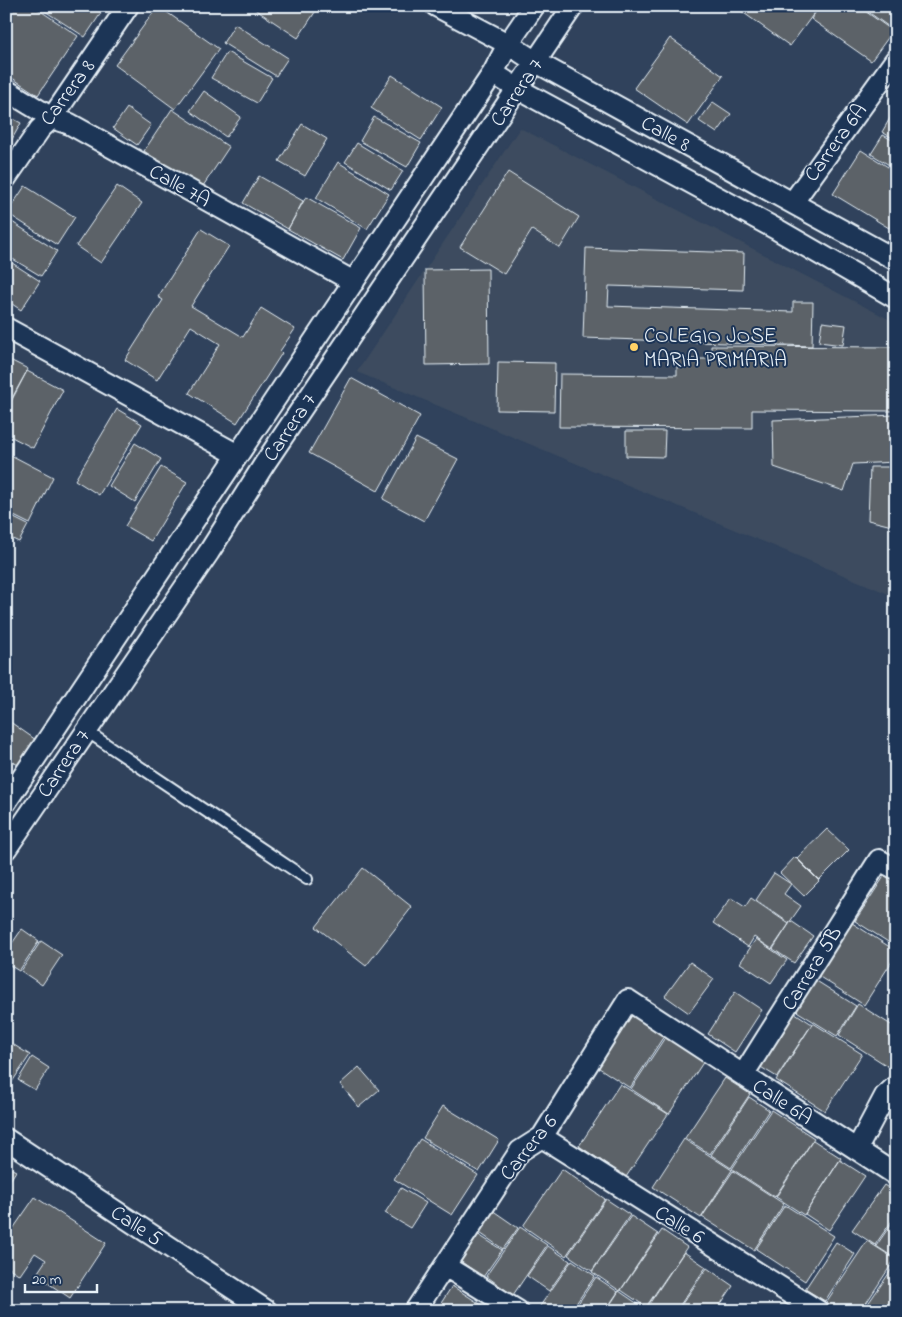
<svg xmlns="http://www.w3.org/2000/svg" width="902" height="1317" viewBox="0 0 902 1317" font-family="'Indie Flower',sans-serif">
<style>
.built{fill:#3d4c5f}
.building{fill:#5b6267;stroke:#e8f1f8}
.lines{fill:none;stroke-linecap:round;stroke-linejoin:round}
.lane-casing{stroke:#e8f1f8;stroke-width:14}
.street-casing{stroke:#e8f1f8;stroke-width:24}
.lane{stroke:#1d3557;stroke-width:10}
.street{stroke:#1d3557;stroke-width:20}
.poi-dot{fill:#ffd166;stroke:#1d3557;stroke-width:2}
.labels{text-anchor:middle;stroke-width:4;stroke-linejoin:round;paint-order:stroke}
.street-label{font-size:21px;fill:#e8f1f8;stroke:#1d3557}
.poi-label{font-size:21px;fill:#e8f1f8;stroke:#1d3557;text-anchor:start}
</style>
<rect width="100%" height="100%" fill="#30425c"/>
<filter id="ink" filterUnits="userSpaceOnUse"><feTurbulence type="fractalNoise" baseFrequency=".02" numOctaves="2"/><feDisplacementMap in="SourceGraphic" scale="10" xChannelSelector="R" yChannelSelector="G"/><feConvolveMatrix kernelMatrix="1 2 1 2 8 2 1 2 1" color-interpolation-filters="sRGB"/></filter>
<g filter="url(#ink)">
<!-- built -->
<path class="built" d="M520,128L896,323V597L357,372Z"/>
<!-- building -->
<path class="building" d="M6,6H33L78,36L38,95L6,74Z
M37,6H90L101,13L85,37Z
M158,6L219,49L175,109L115,65Z
M250,6H319L298,38Z
M744,6H807L815,12L790,46L741,11Z
M820,6H858L893,31L871,61L811,19Z
M860,6H896V32Z
M235,24L288,58L276,76L223,43Z
M670,38L723,76L688,125L634,88Z
M227,52L272,78L257,103L211,78Z
M392,75L442,107L421,140L371,108Z
M204,91L241,117L226,137L190,111Z
M713,102L731,114L717,133L699,121Z
M127,108L151,125L137,145L113,128Z
M896,108V140L882,132Z
M172,109L229,147L201,189L144,151Z
M6,115L21,123L6,150Z
M374,117L421,143L407,167L360,141Z
M302,124L327,139L305,176L279,161Z
M883,135L896,142V169L871,154Z
M357,143L403,171L391,190L345,162Z
M861,150L896,172V217L889,228L833,194Z
M338,162L389,194L367,229L316,198Z
M508,172L579,217L560,248L532,230L504,274L460,247Z
M259,176L303,201L288,229L243,203Z
M25,186L75,217L57,245L7,213Z
M117,186L142,203L101,263L76,246Z
M306,197L361,228L343,260L288,229Z
M9,220L57,251L41,276L6,255V224Z
M201,229L229,246L191,306L243,337L261,308L295,329L280,351L282,353L237,423L189,393L220,344L191,326L157,380L125,360L163,300L158,297Z
M586,248L744,253L743,290L609,286L608,306L793,312V302H813L812,346L583,338Z
M6,259L40,281L21,310L6,300Z
M488,269L489,364L426,365L425,270Z
M822,322L846,325L843,345L819,342Z
M711,346L896,347V411L752,410V428L559,427L560,374L677,375V359H711Z
M6,358L28,369L6,409Z
M498,362L555,363L554,411L497,410Z
M27,371L63,390L33,448L6,434V411Z
M351,378L420,416L378,491L309,453Z
M117,409L142,424L99,495L75,480Z
M896,415V462L853,464L844,491L774,467L773,420Z
M626,431H665L664,457L626,456Z
M416,438L458,459L424,521L383,499Z
M135,443L161,459L135,502L109,486Z
M7,453L53,477L30,524L6,512Z
M161,467L187,482L151,541L125,526Z
M870,467H896V527L868,520Z
M6,514L28,525L19,542L6,536Z
M6,719L36,740L18,765L6,757Z
M827,829L849,850L819,880L797,858Z
M795,857L819,881L804,896L780,873Z
M363,868L412,907L366,966L316,927Z
M887,872L896,877V940L893,945L855,921Z
M774,873L791,884L784,894L801,906L789,923L756,900Z
M731,898L745,907L751,898L789,924L772,949L754,937L748,947L713,923Z
M791,921L813,936L794,963L773,949Z
M849,921L896,951V955L864,1005L815,974Z
M22,929L39,941L19,971L6,963V952Z
M756,939L787,960L771,983L740,963Z
M41,941L62,955L42,985L21,971Z
M690,962L714,979L689,1013L665,996Z
M815,980L856,1006L837,1036L795,1010Z
M735,992L762,1010L735,1052L708,1034Z
M858,1004L896,1028V1057L889,1067L839,1035Z
M789,1009L812,1024L777,1077L754,1063Z
M630,1014L664,1036L630,1088L596,1066Z
M813,1023L862,1054L825,1111L776,1080Z
M668,1033L706,1058L669,1114L631,1089Z
M6,1040L30,1055L6,1091Z
M32,1057L49,1068L35,1090L18,1080Z
M359,1067L379,1090L359,1107L340,1084Z
M725,1078L750,1094L710,1154L685,1138Z
M620,1084L668,1114L626,1177L579,1146Z
M749,1097L769,1110L731,1168L711,1155Z
M443,1106L499,1140L479,1172L423,1138Z
M771,1110L814,1138L775,1197L732,1169Z
M420,1139L478,1175L452,1215L394,1179Z
M684,1139L732,1170L701,1218L653,1187Z
M813,1140L841,1158L804,1215L776,1197Z
M840,1160L865,1176L829,1230L805,1214Z
M6,1166L16,1171L6,1187Z
M562,1169L605,1199L566,1256L523,1226Z
M733,1171L784,1204L754,1250L702,1217Z
M884,1185L896,1193V1215L875,1245L852,1230Z
M401,1188L426,1203L410,1228L385,1213Z
M35,1197L106,1243L70,1298L36,1275L46,1260L35,1253L20,1275L6,1266V1239Z
M606,1199L630,1215L592,1271L568,1255Z
M785,1205L834,1236L805,1281L756,1249Z
M492,1210L518,1228L503,1249L477,1231Z
M631,1216L658,1234L620,1291L592,1272Z
M896,1217V1259L876,1246Z
M520,1227L547,1245L513,1295L486,1276Z
M662,1230L687,1247L646,1307L621,1290Z
M474,1232L502,1250L483,1277L456,1258Z
M867,1241L895,1259L861,1311H836L825,1304Z
M836,1242L855,1254L825,1301L805,1289Z
M548,1246L570,1261L549,1291L527,1276Z
M684,1252L706,1267L676,1311H653L647,1307Z
M572,1260L595,1276L571,1311H540L538,1309Z
M894,1266L896,1306L892,1311H863Z
M707,1268L733,1286L716,1311H677Z
M596,1277L618,1292L605,1311H573Z
M452,1286L491,1311H436Z
M619,1291L648,1311H606Z"/>
<g class="lines">
<defs>
<path id="lane" d="M85,730L307,879"/>
<path id="street" d="M436,6L508,44L536,62L896,260
M493,73L518,89L778,230L896,298
M6,90L52,118L70,124L354,282
M6,178L40,129L52,118L128,6
M793,202L896,59
M6,328L238,455
M6,802L493,73L508,44L534,6
M6,849L209,552L265,463L573,6
M743,1075L879,860L896,869
M542,1137L818,1311
M6,1139L267,1311
M857,1149L885,1096L896,1086
M445,1266L518,1311
M415,1311L520,1151L542,1137L628,1000L896,1175"/>
</defs>
<!-- lane casing -->
<use href="#lane" class="lane-casing"/>
<!-- street casing -->
<use href="#street" class="street-casing"/>
<!-- lane -->
<use href="#lane" class="lane"/>
<!-- street -->
<use href="#street" class="street"/>
</g>
</g>
<!-- markers -->
<circle class="poi-dot" cx="634" cy="347" r="5"/>
<g class="labels">
<!-- street labels -->
<g class="street-label">
<text transform="translate(67 92) rotate(-53)" y="7">Carrera 8</text>
<text transform="translate(516 92) rotate(-56)" y="7">Carrera 7</text>
<text transform="translate(666 133) rotate(29)" y="7">Calle 8</text>
<text transform="translate(835 142) rotate(-54)" y="7">Carrera 6A</text>
<text transform="translate(180 185) rotate(29)" y="7">Calle 7A</text>
<text transform="translate(289 427) rotate(-56)" y="7">Carrera 7</text>
<text transform="translate(63 763) rotate(-56)" y="7">Carrera 7</text>
<text transform="translate(811 968) rotate(-58)" y="7">Carrera 5B</text>
<text transform="translate(783 1101) rotate(33)" y="7">Calle 6A</text>
<text transform="translate(528 1147) rotate(-51)" y="7">Carrera 6</text>
<text transform="translate(680 1224) rotate(32)" y="7">Calle 6</text>
<text transform="translate(137 1225) rotate(33)" y="7">Calle 5</text>
</g>
<!-- poi labels -->
<g class="poi-label">
<text x="644" y="342">COLEGIO JOSE<tspan x="644" dy="24">MARIA PRIMARIA</tspan></text>
</g>
</g>
<!-- margin -->
<rect width="902" height="1317" fill="none" stroke="#1d3557" stroke-width="25"/>
<rect x="12" y="12" width="877" height="1292" fill="none" stroke="#e8f1f8" stroke-width="2" filter="url(#ink)"/>
<!-- scale -->
<path d="M25 1284v8h72v-8" fill="none" stroke="#e8f1f8" stroke-width="2.5"/>
<text x="32" y="1284" font-size="15" fill="#e8f1f8" stroke="#1d3557" stroke-width="4" paint-order="stroke">20 m</text>
</svg>
